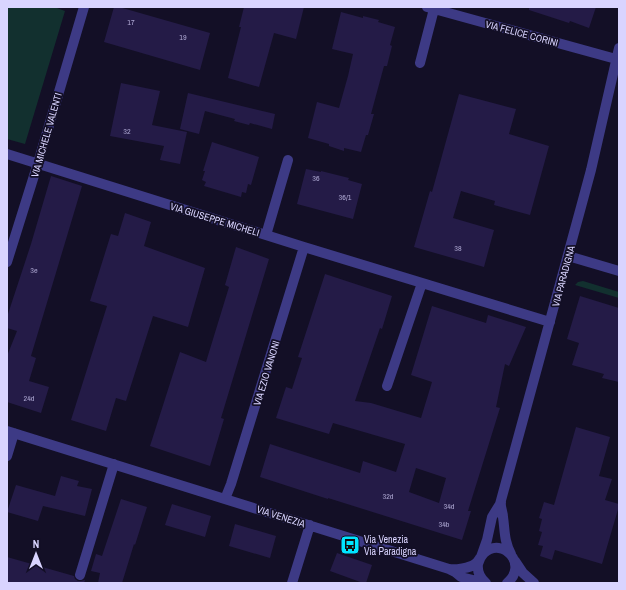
<svg xmlns="http://www.w3.org/2000/svg" width="626" height="590" viewBox="0 0 626 590" font-family="'Archivo Narrow',sans-serif">
<style>
.green{fill:#12302f}
.building{fill:#241b47;fill-rule:evenodd}
.lines{fill:none;stroke-linecap:round;stroke-linejoin:round}
.minor{stroke:#3d3a85;stroke-width:10}
.labels{text-anchor:middle;stroke-width:3.5;stroke-linejoin:round;paint-order:stroke}
.number-label{font-size:8px;fill:#aca6d1}
.street-label{font-size:10px;fill:#d9d4ff;stroke:#130f26}
.poi-label{font-size:10px;fill:#d9d4ff;stroke:#130f26;text-anchor:start}
</style>
<rect width="100%" height="100%" fill="#130f26"/>
<!-- green -->
<path class="green" d="M7,7H54L65,11L25,144L7,139Z
M583,281L619,292V298L575,285L578,282Z"/>
<!-- building -->
<path class="building" d="M114,7H119L210,33L200,70L104,42Z
M244,7H304L296,39L274,33L259,87L228,78L241,27H239Z
M529,7H596L589,28L570,21L569,23L529,10Z
M341,12L363,18V16L379,20L378,22L395,27L390,45L392,46L387,66H384L371,114H374L368,135H366L361,152L344,148V151L329,146V144L308,138L317,102L339,108L348,76L353,54L332,49Z
M121,83L160,91L152,125L187,132L180,164L160,160L164,146L110,136Z
M188,93L275,114L272,129L250,123L249,125L234,121L235,119L205,111L199,134L180,129Z
M459,94L516,109L509,134L549,146L530,215L494,205L495,201L461,191L453,218L494,230L484,267L414,247L430,191L432,192Z
M212,142L259,157L251,185L248,184L246,193L242,192L241,197L204,186L206,182L202,180L205,171H203Z
M306,169L321,172V171L349,178L348,180L362,184L353,219L297,204Z
M51,176L82,186L31,356L36,358L29,381L49,387L41,413L7,402V356L17,331L7,328V317L31,244Z
M125,213L151,222L144,246L205,268L188,327L153,316L126,401L116,398L106,431L71,420L107,306L90,301L111,234L118,236Z
M236,247L269,259L221,418L224,419L210,466L150,446L180,352L206,362L229,287L225,285Z
M325,274L392,296L382,329L380,328L355,401L371,403L421,418L432,382L411,375L432,306L486,323L488,315L526,327L509,366L505,364L496,407L500,408L468,511H471L462,540L328,498V499L260,477L270,444L360,473L363,461L396,472L405,444L333,423L329,434L276,418L286,387L292,389L302,358L298,357ZM416,468L446,478L439,503L409,492Z
M580,296L619,308V382L602,378L604,374L572,365L579,343L567,339Z
M576,427L610,437L599,476L612,479L605,500L619,504V506L602,564L555,550L552,560L540,556L543,546L538,545L542,532L539,531L542,519L539,518L544,502L554,505Z
M61,476L79,481L77,486L92,489L85,516L43,506L38,521L7,512L16,485L55,496Z
M121,499L147,507L135,545L134,544L122,583H98L100,573L91,571L96,554L102,556Z
M172,504L211,516L205,537L165,525Z
M235,524L276,536L270,558L229,546Z
M337,553L372,565L366,583H363L330,571Z
M7,557L74,576L75,579L78,581H81L85,580L84,583H7Z"/>
<g class="lines">
<!-- minor -->
<path class="minor" d="M427,7L616,59
M420,63L434,9
M7,154L304,247L550,322
M266,235L288,160
M568,256L619,271
M7,262L38,163L84,7
M387,386L422,283
M7,431L449,569L455,572L461,577L485,583
M7,456L14,433
M225,499L231,484L304,247
M501,502C500,507 503,512 503,517C505,531 504,541 511,554
M481,557L487,540L492,517L500,504L581,207L591,170L619,48
M515,561L523,573L534,583
M449,569C455,570 470,568 475,564C478,562 478,561 480,558
M80,575L114,464
M292,583L310,525
M486,583C480,578 477,572 478,564C479,560 481,556 484,553C503,536 529,565 507,583"/>
</g>
<!-- icons -->
<defs>
<symbol id="bus-square" viewBox="-11 -11 22 22"><rect x="-9" y="-9" width="18" height="18" rx="4" fill="#00e5ff" stroke="#130f26"/><path d="M-5-6H5V4H4V6H2V4H-2V6H-4V4H-5ZM-3.5-4V0h7V-4ZM-3.5 1.2v1.5H-2V1.2ZM2 1.2v1.5H3.5V1.2Z" fill="#111"/></symbol>
</defs>
<g fill-rule="evenodd">
<use href="#bus-square" x="339" y="534" width="22" height="22"/>
</g>
<g class="labels">
<!-- number labels -->
<g class="number-label">
<text x="131" y="25">17</text>
<text x="183" y="40">19</text>
<text x="127" y="134">32</text>
<text x="316" y="181">36</text>
<text x="345" y="200">36/1</text>
<text x="458" y="251">38</text>
<text x="34" y="273">3e</text>
<text x="29" y="401">24d</text>
<text x="388" y="499">32d</text>
<text x="449" y="509">34d</text>
<text x="444" y="527">34b</text>
</g>
<!-- street labels -->
<g class="street-label">
<text transform="translate(522 33) rotate(15)" y="4">VIA FELICE CORINI</text>
<text transform="translate(46 135) rotate(-74)" y="4">VIA MICHELE VALENTI</text>
<text transform="translate(215 219) rotate(17)" y="4">VIA GIUSEPPE MICHELI</text>
<text transform="translate(563 276) rotate(-75)" y="4">VIA PARADIGNA</text>
<text transform="translate(266 373) rotate(-73)" y="4">VIA EZIO VANONI</text>
<text transform="translate(281 516) rotate(18)" y="4">VIA VENEZIA</text>
</g>
<!-- poi labels -->
<g class="poi-label">
<text x="364" y="543">Via Venezia<tspan x="364" dy="12">Via Paradigna</tspan></text>
</g>
</g>
<!-- border -->
<rect width="626" height="590" fill="none" stroke="#d9d4ff" stroke-width="16"/>
<!-- north arrow -->
<g transform="translate(36 554)" stroke="#130f26" stroke-width="3" paint-order="stroke">
<path d="M0-3L7 15L0 10L-7 15Z" fill="#d9d4ff"/>
<text y="-6" font-size="11" font-weight="bold" text-anchor="middle" fill="#d9d4ff">N</text>
</g>
</svg>
